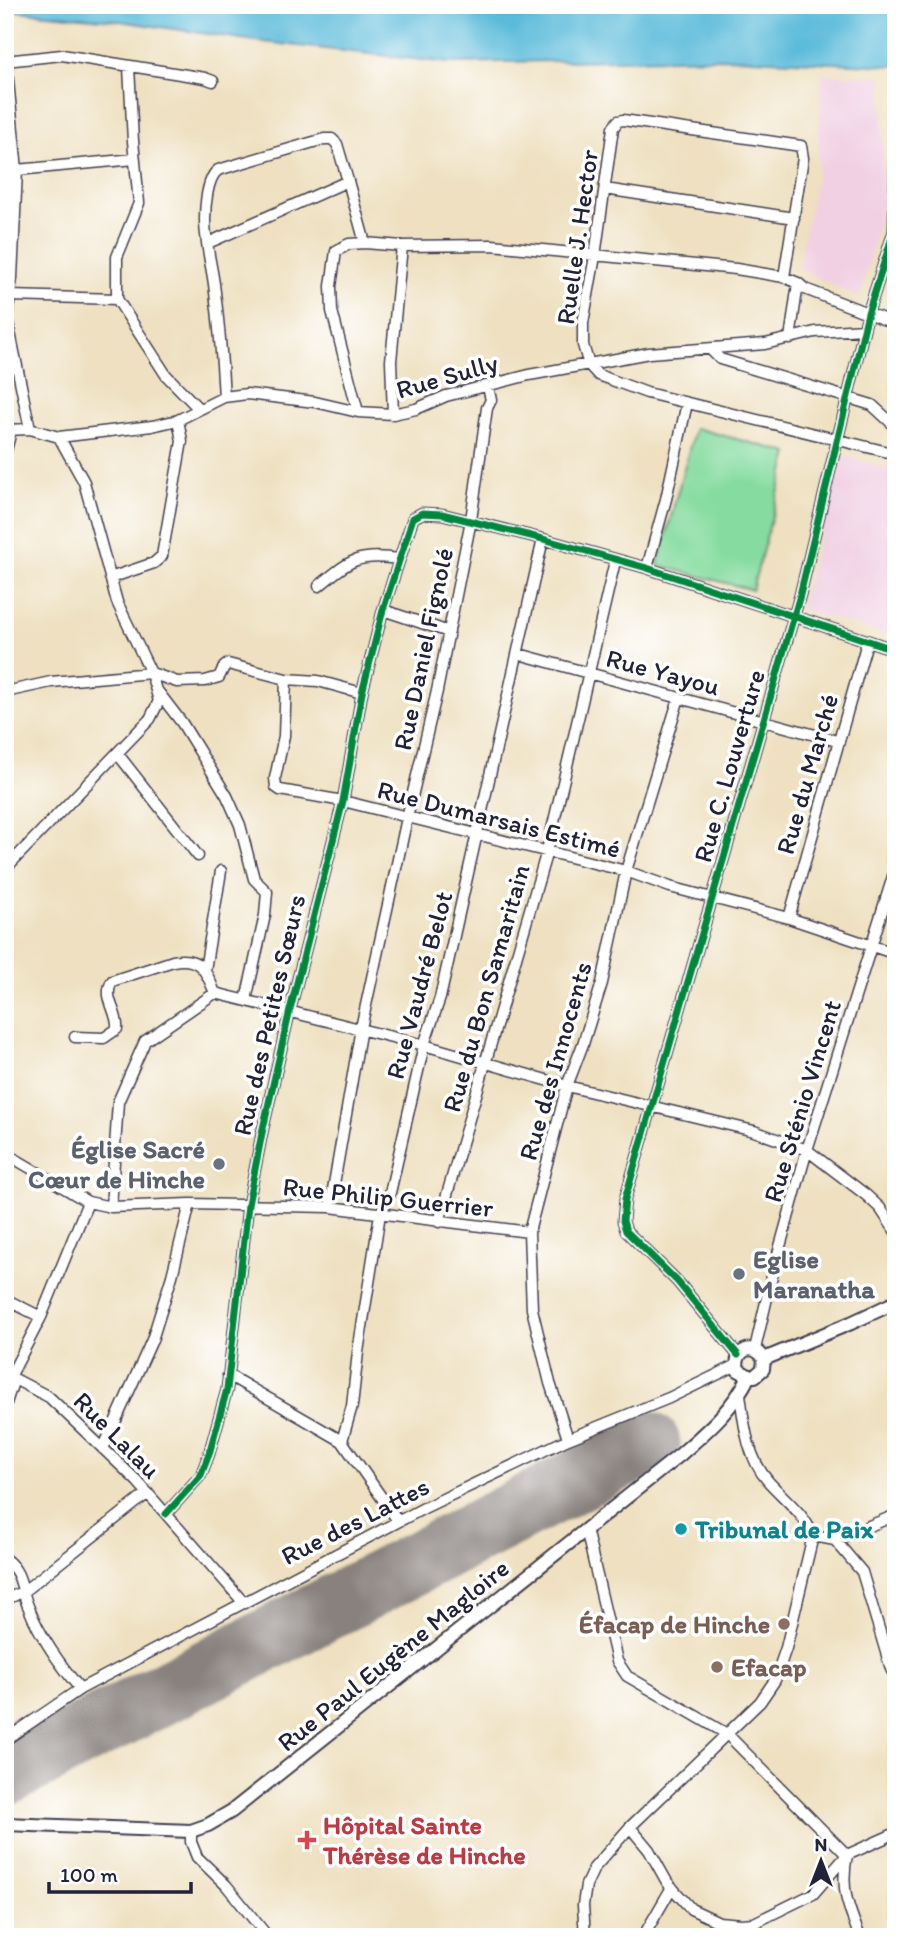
<svg xmlns="http://www.w3.org/2000/svg" width="901" height="1942" viewBox="0 0 901 1942" font-family="Itim,sans-serif">
<style>
.built{fill:#f1d0e3}
.green{fill:#86dca0;stroke:#547f6e;stroke-width:2}
.water{fill:#5cbbda;stroke:#3f6e8a;stroke-width:2}
.lines{fill:none;stroke-linecap:round;stroke-linejoin:round}
.runway{stroke:#88817e;stroke-width:63}
.minor-casing{stroke:#413e4f;stroke-width:13}
.major-casing{stroke:#413e4f;stroke-width:16}
.minor{stroke:#fff;stroke-width:10}
.major{stroke:#fff;stroke-width:12}
.cycleway-casing{stroke:#fff;stroke-width:11}
.cycleway{stroke:#00873e;stroke-width:7}
.worship-dot{fill:#6b7280;stroke:#fff;stroke-width:2.5}
.culture-dot{fill:#0f9aa8;stroke:#fff;stroke-width:2.5}
.education-dot{fill:#8d6e63;stroke:#fff;stroke-width:2.5}
.health-dot{fill:#e0444e;stroke:#fff;stroke-width:2.5}
.labels{text-anchor:middle;stroke-width:7;stroke-linejoin:round;paint-order:stroke}
.street-label{font-size:26px;fill:#22223b;stroke:#fff}
.worship-label{font-size:26px;font-weight:bold;fill:#5b616d;stroke:#fff;text-anchor:end}
.culture-label{font-size:26px;font-weight:bold;fill:#0d838f;stroke:#fff;text-anchor:start}
.education-label{font-size:26px;font-weight:bold;fill:#785e54;stroke:#fff;text-anchor:end}
.health-label{font-size:26px;font-weight:bold;fill:#be3a42;stroke:#fff;text-anchor:start}
</style>
<rect width="100%" height="100%" fill="#fff"/>
<filter id="ink" filterUnits="userSpaceOnUse"><feTurbulence type="fractalNoise" baseFrequency=".0143" numOctaves="2"/><feDisplacementMap in="SourceGraphic" scale="14" xChannelSelector="R" yChannelSelector="G"/><feConvolveMatrix kernelMatrix="1 2 1 2 8 2 1 2 1" color-interpolation-filters="sRGB"/></filter>
<filter id="wash" filterUnits="userSpaceOnUse"><feTurbulence type="fractalNoise" baseFrequency=".00686" numOctaves="4" result="noise"/><feDisplacementMap in="SourceGraphic" scale="28" xChannelSelector="R" yChannelSelector="G"/><feGaussianBlur stdDeviation="1.57" result="paint"/><feColorMatrix in="noise" values="0 0 0 0 0 0 0 0 0 0 0 0 0 0 0 0 0 1.4 0 .05"/><feComposite in="paint" operator="in"/></filter>
<g filter="url(#wash)">
<rect width="100%" height="100%" fill="#eee0c0"/>
<!-- built -->
<path class="built" d="M822,74L882,77L884,199L860,298L798,268L817,175Z
M843,456L896,471V637L799,609Z"/>
<!-- green -->
<path class="green" d="M695,428L789,453L752,590L658,565Z"/>
<!-- water -->
<path class="water" d="M5,5H896V66L729,58L449,63L255,41L113,20L5,10Z"/>
<g class="lines">
<!-- runway -->
<path class="runway" d="M5,1775L649,1443"/>
</g>
</g>
<g filter="url(#ink)">
<g class="lines">
<defs>
<path id="minor" d="M5,61L62,55L205,78L213,81
M6,61L17,170L12,278L7,318L30,429
M129,67L133,141L139,203L117,257V299L166,375L199,409
M17,170L135,159
M348,181L365,243
M605,189L794,218
M208,243L348,181L337,144L332,139H324L218,170C207,178 205,206 205,220C205,241 211,263 214,284C219,322 222,359 224,397
M784,277L803,158L801,146L623,120L618,121L613,128L595,256L583,323V345L589,365L598,375L647,393L896,454
M10,296L117,299
M790,339L798,283
M710,349L720,359L872,405L896,427
M358,412L332,311L331,286L336,251L349,244L365,243L402,246L492,245L736,269L784,277L798,283L805,289L896,324
M393,414L391,361L402,246
M5,430L30,429L59,437L152,426L178,420L224,397L247,394L315,402L358,412L393,414L416,409L446,396L529,375L622,358L649,353L765,344L815,332L864,329
M5,454L11,431
M647,568L666,499L687,403
M110,578L154,563L162,556L182,441L178,420
M319,586C350,560 358,553 399,559
M383,610L449,632
M519,654L837,741
M286,679L318,681L362,693
M5,692L51,682L151,673L177,682L205,681L219,677L224,667L228,664L286,679L284,736L275,778L276,787L280,790L343,801L626,871L670,887L789,918L896,954
M159,693L182,723L227,796L240,825L254,879L267,892L265,915L246,1000
M117,753L198,856
M5,869L150,719L159,701L151,673L117,602L84,482L59,437
M789,918L867,642
M205,970L221,871
M75,1037L104,1038L117,1029C119,1012 102,998 112,981L173,961C201,956 206,971 215,993
M5,1153L88,1202L111,1207L190,1204L330,1207L529,1232
M111,1207L118,1102L145,1041L215,993L424,1045L567,1086L754,1131L807,1150L866,1195L880,1208L896,1232
M330,1207L361,1028L407,818L437,691L471,520L487,408L491,400L488,387
M439,1222L547,851L615,561
M5,1299L41,1317
M755,1349L774,1268L807,1150L896,867
M738,1355L677,1281L626,1231L623,1221L625,1199L800,595L868,313L894,231L896,146
M5,1374L49,1397L137,1481L244,1603
M228,1375L342,1441L398,1521
M10,1377L41,1317L88,1202
M5,1406L14,1379
M568,1439L550,1383L532,1309L529,1232L567,1086L583,1044L602,983L626,871L679,698
M342,1441L352,1406L358,1352L380,1214L389,1197L424,1045L440,998L543,539
M103,1449L152,1340L172,1276L190,1204
M166,1514L201,1475L209,1454L227,1389L248,1205L262,1133L290,1010L343,801L362,693L383,610L413,518L422,513L442,514L543,539L647,568L896,650
M586,1529L617,1661L627,1676L727,1734L847,1855
M813,1536L835,1540L862,1572L891,1669L896,1677
M835,1540L896,1515
M5,1559C23,1573 20,1587 28,1606C40,1637 60,1664 80,1689
M5,1600L24,1591L148,1493
M5,1740L80,1689L424,1508L568,1439L669,1398L737,1365
M630,1827L649,1850L667,1882L691,1909L719,1922L741,1924L754,1923L813,1894L847,1855L896,1833
M191,1831V1842L197,1857L226,1885L268,1937
M847,1855C840,1888 848,1907 860,1937
M719,1922L727,1937
M585,1937L583,1905L586,1885L594,1868L630,1827L760,1702L775,1680L786,1648L813,1536C804,1513 784,1499 768,1481C747,1457 744,1424 740,1394
M643,1937L672,1887"/>
<path id="major" d="M764,1359L851,1323L896,1302
M749,1376L738,1370C733,1350 754,1341 764,1359
M749,1376H755L763,1369L764,1359
M5,1824L191,1831L208,1825L232,1811L681,1454C708,1430 733,1409 749,1376"/>
</defs>
<!-- minor casing -->
<use href="#minor" class="minor-casing"/>
<!-- major casing -->
<use href="#major" class="major-casing"/>
<!-- minor -->
<use href="#minor" class="minor"/>
<!-- major -->
<use href="#major" class="major"/>
<defs>
<path id="cycleway" d="M738,1355L677,1281L626,1231L623,1221L625,1199L800,595L868,313L894,231L896,146
M166,1514L201,1475L209,1454L227,1389L248,1205L262,1133L290,1010L343,801L362,693L383,610L413,518L422,513L442,514L543,539L647,568L896,650"/>
</defs>
<!-- cycleway casing -->
<use href="#cycleway" class="cycleway-casing"/>
<!-- cycleway -->
<use href="#cycleway" class="cycleway"/>
</g>
</g>
<!-- markers -->
<g class="worship-dot">
<circle cx="219" cy="1164" r="7"/>
<circle cx="739" cy="1274" r="7"/>
</g>
<circle class="culture-dot" cx="681" cy="1529" r="7"/>
<g class="education-dot">
<circle cx="784" cy="1624" r="7"/>
<circle cx="717" cy="1667" r="7"/>
</g>
<path class="health-dot" d="M303.5 1829.5h7v7h7v7h-7v7h-7v-7h-7v-7h7z"/>
<g class="labels">
<!-- street labels -->
<g class="street-label">
<text transform="translate(577 237) rotate(-82)" y="9">Ruelle J. Hector</text>
<text transform="translate(447 376) rotate(-16)" y="9">Rue Sully</text>
<text transform="translate(423 649) rotate(-78)" y="9">Rue Daniel Fignolé</text>
<text transform="translate(663 672) rotate(15)" y="9">Rue Yayou</text>
<text transform="translate(729 766) rotate(-74)" y="9">Rue C. Louverture</text>
<text transform="translate(807 774) rotate(-74)" y="9">Rue du Marché</text>
<text transform="translate(499 819) rotate(14)" y="9">Rue Dumarsais Estimé</text>
<text transform="translate(419 985) rotate(-75)" y="9">Rue Vaudré Belot</text>
<text transform="translate(486 988) rotate(-74)" y="9">Rue du Bon Samaritain</text>
<text transform="translate(269 1015) rotate(-77)" y="9">Rue des Petites Sœurs</text>
<text transform="translate(555 1061) rotate(-74)" y="9">Rue des Innocents</text>
<text transform="translate(802 1101) rotate(-73)" y="9">Rue Sténio Vincent</text>
<text transform="translate(388 1197) rotate(6)" y="9">Rue Philip Guerrier</text>
<text transform="translate(117 1435) rotate(45)" y="9">Rue Lalau</text>
<text transform="translate(355 1521) rotate(-27)" y="9">Rue des Lattes</text>
<text transform="translate(393 1655) rotate(-39)" y="9">Rue Paul Eugène Magloire</text>
</g>
<!-- worship labels -->
<g class="worship-label">
<text x="205" y="1158">Église Sacré<tspan x="205" dy="30">Cœur de Hinche</tspan></text>
<text x="753" y="1268" text-anchor="start">Eglise<tspan x="753" dy="30">Maranatha</tspan></text>
</g>
<!-- culture labels -->
<g class="culture-label">
<text x="695" y="1538">Tribunal de Paix</text>
</g>
<!-- education labels -->
<g class="education-label">
<text x="770" y="1633">Éfacap de Hinche</text>
<text x="731" y="1676" text-anchor="start">Efacap</text>
</g>
<!-- health labels -->
<g class="health-label">
<text x="323" y="1834">Hôpital Sainte<tspan x="323" dy="30">Thérèse de Hinche</tspan></text>
</g>
</g>
<!-- margin -->
<rect width="901" height="1942" fill="none" stroke="#fff" stroke-width="28"/>
<!-- north arrow -->
<g transform="translate(821 1861)" stroke="#ffffff" stroke-width="5" paint-order="stroke">
<path d="M0-5L12 26L0 18L-12 26Z" fill="#22223b"/>
<text y="-10" font-size="19" font-weight="bold" text-anchor="middle" fill="#22223b">N</text>
</g>
<!-- scale -->
<path d="M49 1882v10h142v-10" fill="none" stroke="#22223b" stroke-width="3.5"/>
<text x="60" y="1882" font-size="21" fill="#22223b" stroke="#ffffff" stroke-width="5" paint-order="stroke">100 m</text>
</svg>
